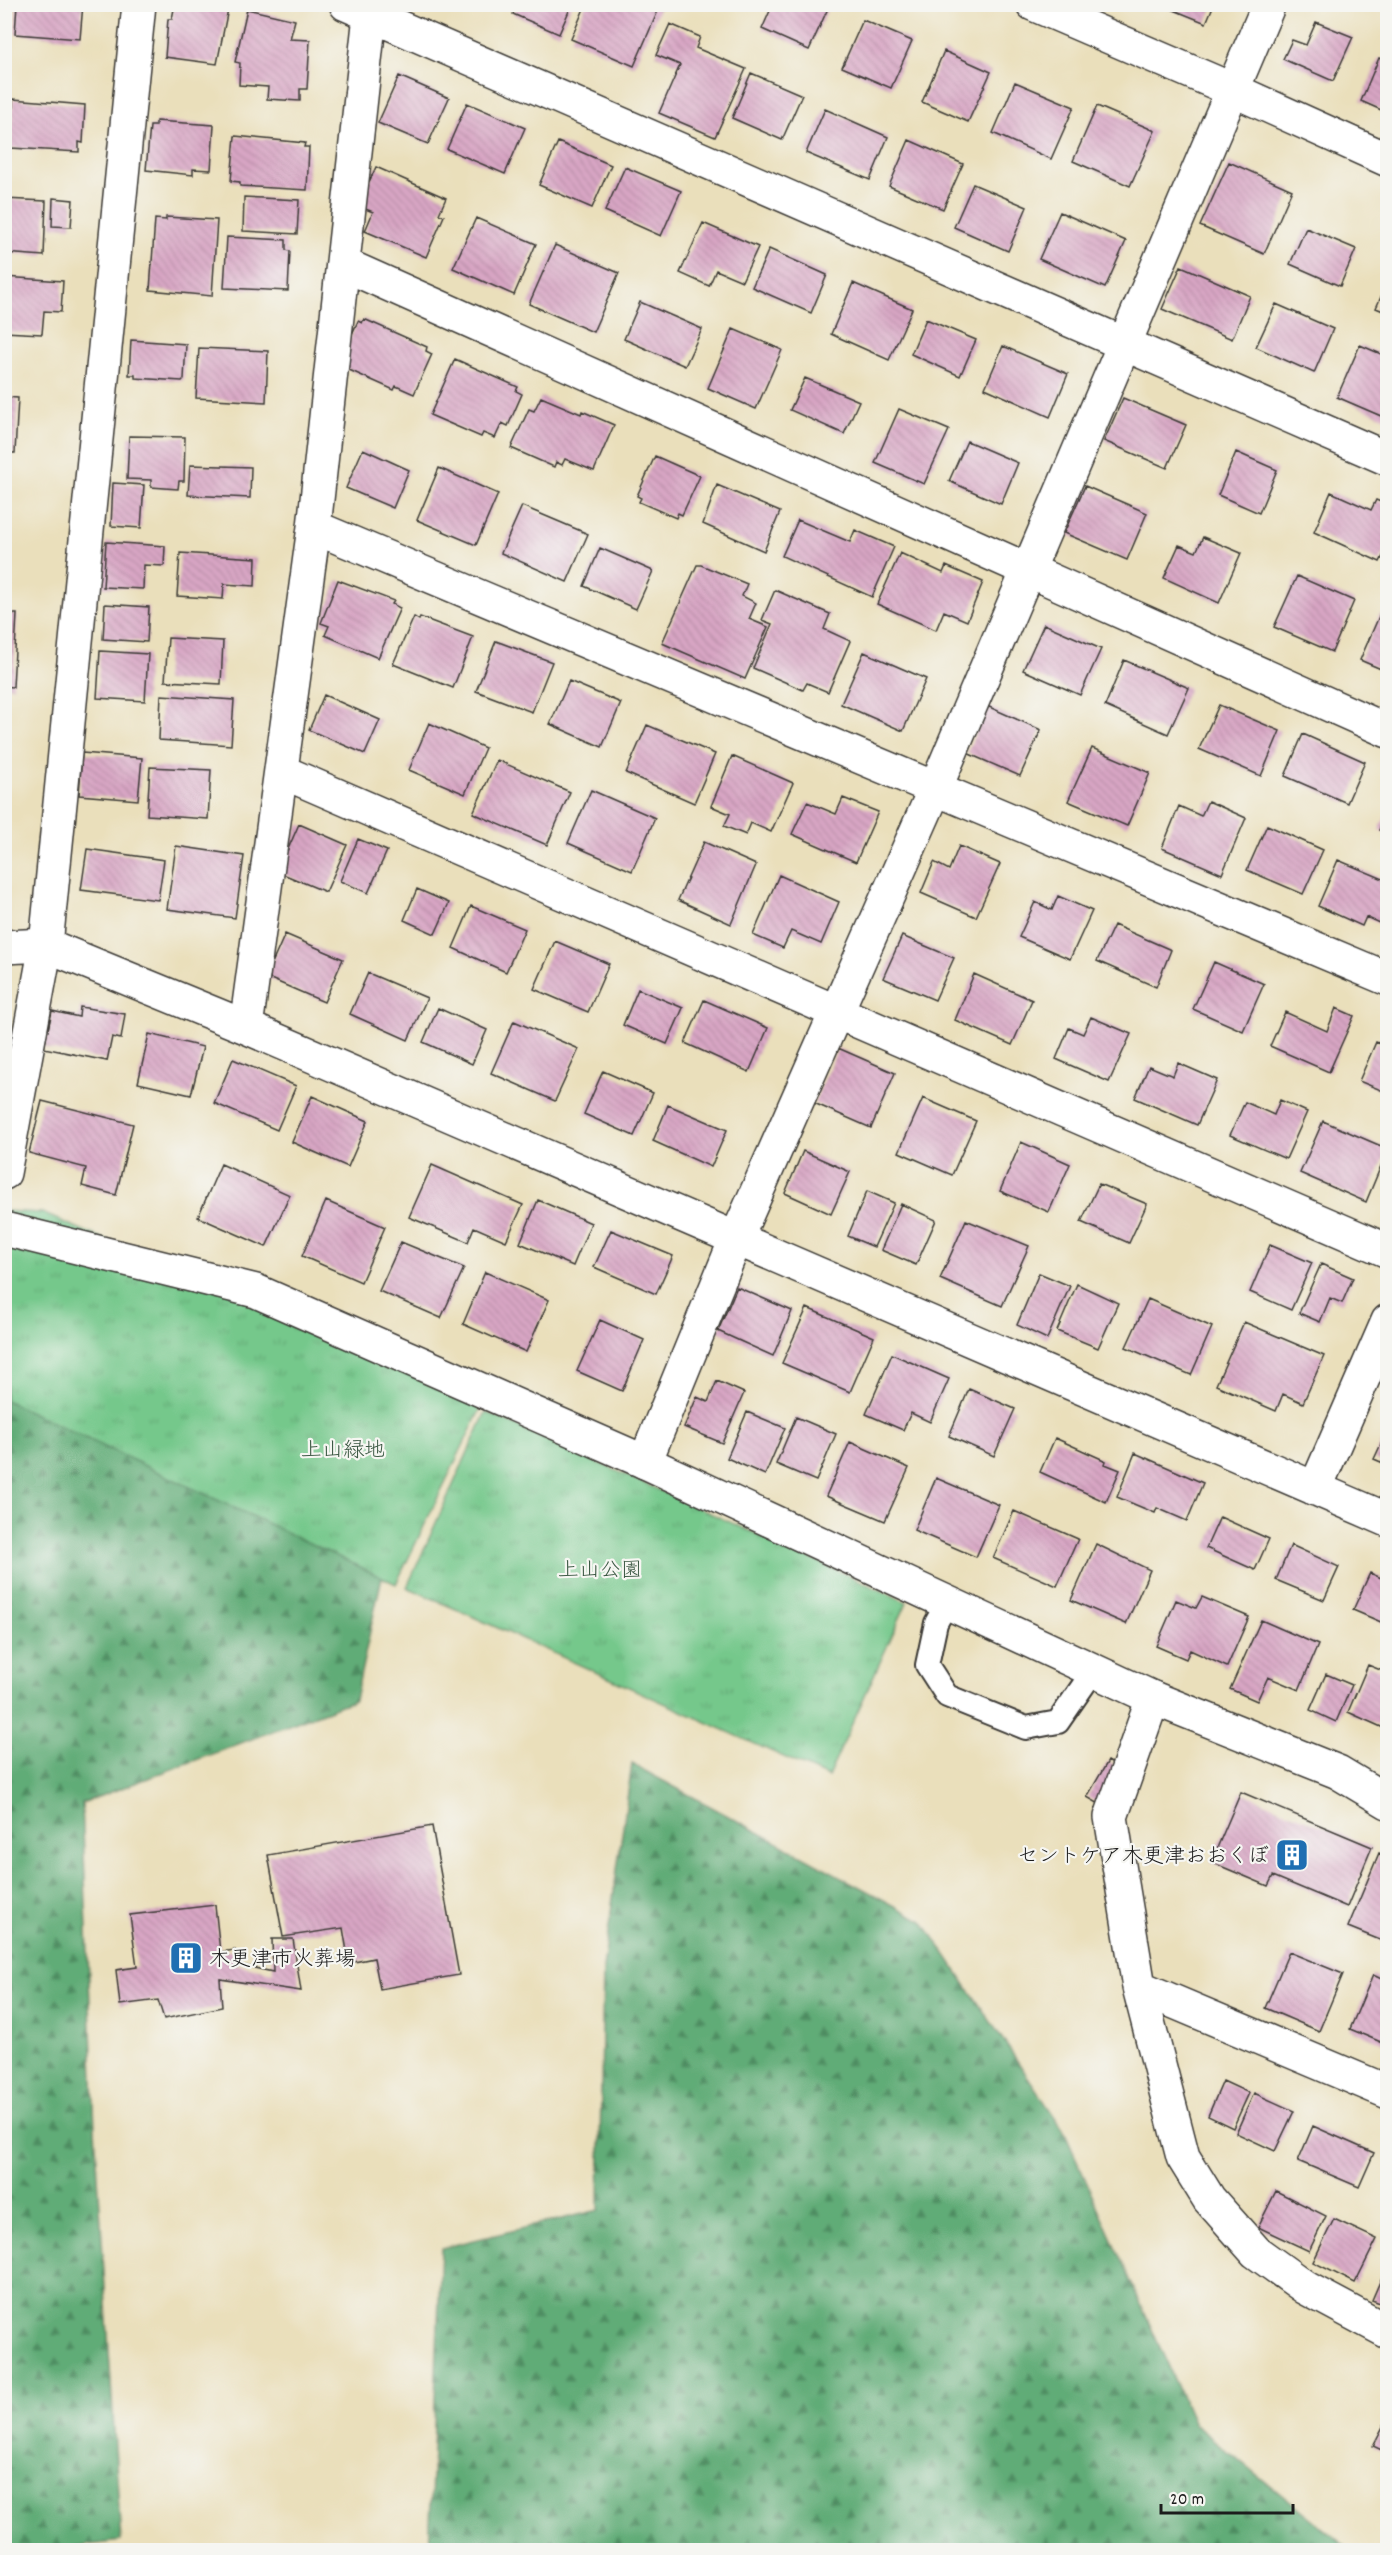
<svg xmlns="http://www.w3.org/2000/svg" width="1392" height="2555" viewBox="0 0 1392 2555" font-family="Dekko,'Klee One',sans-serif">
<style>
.forest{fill:url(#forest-firs);stroke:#3e644a;stroke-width:1.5}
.park{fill:url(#park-tufts);stroke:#487254;stroke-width:1.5}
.building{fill:url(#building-back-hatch)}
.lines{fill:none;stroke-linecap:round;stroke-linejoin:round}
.service-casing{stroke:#3b3934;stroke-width:26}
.minor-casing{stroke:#3b3934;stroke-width:36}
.tertiary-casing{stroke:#3b3934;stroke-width:36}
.service{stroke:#fff;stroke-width:22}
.minor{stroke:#fff;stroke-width:33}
.tertiary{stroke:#fff;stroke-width:33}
.labels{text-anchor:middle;stroke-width:4.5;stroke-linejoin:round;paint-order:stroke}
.park-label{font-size:21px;fill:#3b5843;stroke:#f6f6f2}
.poi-label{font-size:21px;fill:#1c1c1c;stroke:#f6f6f2;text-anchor:end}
</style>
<defs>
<pattern id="forest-firs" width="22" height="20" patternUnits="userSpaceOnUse" patternTransform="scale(1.5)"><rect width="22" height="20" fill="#60ac77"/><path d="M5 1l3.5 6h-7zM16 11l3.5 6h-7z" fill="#4e8b61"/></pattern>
<pattern id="park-tufts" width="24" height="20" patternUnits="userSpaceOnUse" patternTransform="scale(1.5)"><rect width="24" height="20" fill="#75c88b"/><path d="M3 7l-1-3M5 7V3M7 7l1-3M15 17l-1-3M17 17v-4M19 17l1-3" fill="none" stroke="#65ab77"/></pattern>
<pattern id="building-back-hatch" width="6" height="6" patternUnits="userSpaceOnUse" patternTransform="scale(1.5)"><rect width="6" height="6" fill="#d8a6c4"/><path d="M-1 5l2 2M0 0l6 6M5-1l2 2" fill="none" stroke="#b98ea8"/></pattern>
</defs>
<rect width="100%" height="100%" fill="#f6f6f2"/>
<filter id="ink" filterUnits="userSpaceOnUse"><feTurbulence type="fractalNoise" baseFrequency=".0167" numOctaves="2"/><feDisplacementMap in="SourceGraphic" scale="12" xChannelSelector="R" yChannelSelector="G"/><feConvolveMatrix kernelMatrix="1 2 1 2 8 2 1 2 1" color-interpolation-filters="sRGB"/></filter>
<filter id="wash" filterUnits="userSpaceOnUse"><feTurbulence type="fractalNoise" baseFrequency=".008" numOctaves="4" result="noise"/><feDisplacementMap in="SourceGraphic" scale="24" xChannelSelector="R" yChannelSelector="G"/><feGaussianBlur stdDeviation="1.35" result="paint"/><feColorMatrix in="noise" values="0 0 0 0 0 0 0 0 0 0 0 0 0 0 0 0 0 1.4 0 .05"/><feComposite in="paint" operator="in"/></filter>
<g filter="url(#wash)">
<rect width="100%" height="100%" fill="#eadfbb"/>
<!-- forest -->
<path class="forest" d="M4,1379L394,1522L355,1700L82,1803L95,2129L121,2541L50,2550H4Z
M632,1764L923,1921L1063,2129L1194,2424L1350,2550H429L441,2248L599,2210L603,1968Z"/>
<!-- park -->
<path class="park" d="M5,1211L42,1213L485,1400L396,1584L5,1400Z
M486,1412L907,1602L828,1777L407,1587Z"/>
<g id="blocks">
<!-- building -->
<path class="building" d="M17,4H83L80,39L15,34Z
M175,4H229L217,64L165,57L168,19H172Z
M517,4H572L559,34L513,14Z
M586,4H661L634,66L571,39Z
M773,4H830L809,50L762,29Z
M1159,4H1214L1206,23Z
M247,9L295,20L290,39L310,40L307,89H300V101L267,99L268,87L239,85L240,63L235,62Z
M863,20L912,41L891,88L842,67Z
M1316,22L1353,37L1333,81L1283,59L1292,40L1306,45Z
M670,24L700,37L696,48L746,69L715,137L659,113L680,65L656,55Z
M944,51L991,72L968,122L922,102Z
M1379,58L1388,62V113L1361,101Z
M751,73L802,95L782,140L732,118Z
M399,76L449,98L428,144L378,123Z
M1015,82L1074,107L1051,159L993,133Z
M13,99L85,105L83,143L79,142V152L11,148Z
M467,103L525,128L505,174L447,149Z
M1097,106L1155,131L1130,186L1073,161Z
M825,109L888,137L870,180L806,153Z
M156,121L214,125L211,170L193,169V175L146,170L150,126H156Z
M235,136L305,143L304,147H309L307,190L240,186V182L231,181Z
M909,140L963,164L943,209L889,186Z
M558,142L611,165L592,208L539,185Z
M1229,162L1292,190L1264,254L1200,226Z
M376,167L446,198L439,214L444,216L426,257L365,231L373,212L358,206Z
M625,167L681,191L661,236L605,211Z
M973,184L1027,207L1008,251L954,227Z
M244,197L299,200L297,234L243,231Z
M53,198L73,200L71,227L52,226Z
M4,199L46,201L44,256L4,253Z
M1060,212L1126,241L1105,288L1039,259Z
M166,217L217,220L212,296L150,290L155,219L166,220Z
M476,218L536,244L514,295L453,268Z
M703,223L758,247L742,281L716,270L709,286L680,273Z
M1306,228L1356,249L1340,286L1290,264Z
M227,237L286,240V250L290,251L288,291L224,288Z
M555,245L619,273L593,332L529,304Z
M769,249L827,275L811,313L752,287Z
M1181,266L1250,296L1232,339L1162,309Z
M4,277L63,281L61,312L44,311L42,334L4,332Z
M1388,281V313L1376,308Z
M853,283L912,309L889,360L831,334Z
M640,302L702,329L685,366L624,339Z
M1276,304L1333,329L1314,373L1256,347Z
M364,319L427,347L426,351L432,354L414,394L396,386L394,390L338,365L358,321L362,323Z
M926,319L976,340L960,376L911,354Z
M733,329L782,350L756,409L708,388Z
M131,340L186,344L184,379L182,381L135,378V375H129Z
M1360,345L1388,357V419L1337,397Z
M1003,346L1068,374L1050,417L985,388Z
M199,348L268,351L266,402L196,398Z
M455,359L518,387L516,391L522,394L508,426L502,423L495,438L483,433L481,437L430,415Z
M805,378L859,401L844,434L790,410Z
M4,397L18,398L15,453H11L10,468H4Z
M541,397L581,414L582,411L614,425L594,471L565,459L562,465L556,462L554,467L511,448L529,409L534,411Z
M1123,398L1186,425L1167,468L1104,441Z
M899,409L949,430L924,484L875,463Z
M129,436L185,437L184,481H179L178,489L151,487V480L127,479Z
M967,441L1018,463L1001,504L949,481Z
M363,449L409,470L393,508L346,488Z
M1236,452L1277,470L1259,513L1218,495Z
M655,456L700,476L682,515L678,513L676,518L639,502L641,498L637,496Z
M190,465L251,467L250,498L188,495Z
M439,468L498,494L476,545L417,520Z
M113,483L144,485L141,528L111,526Z
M717,485L780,512L764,551L703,524Z
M1085,486L1147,513L1127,560L1064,533Z
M1331,492L1371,510L1376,500L1388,505V546L1380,562L1314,532Z
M522,506L588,534L567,582L501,553Z
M798,520L850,542L855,530L894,547L872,597L782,556Z
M1203,537L1241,553L1219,603L1164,578L1179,545L1196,552Z
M106,542L165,546L164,566L144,565L143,589L103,587Z
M600,548L653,571L636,609L584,586Z
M180,553L256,558L255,586L224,584L223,599L177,596Z
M900,553L943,573L946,566L983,582L967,621L944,611L936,630L877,604Z
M697,565H701L747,584L742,596L756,603L749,619L768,627L745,679L662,643Z
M1297,576L1354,601L1332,652L1274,627Z
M338,580L394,601L392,604L400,608L378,658L325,635L329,626L321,623Z
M775,590L830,614L824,629L850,641L828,692L807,683L803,690L753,668L772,624L762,620Z
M105,604L149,607L147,642L103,639Z
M4,614H17L13,687L4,686Z
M1380,614L1388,618V672L1360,660Z
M414,617L419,620L420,617L473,637L453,688L393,664Z
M1044,624L1101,649L1080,695L1023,670Z
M168,638L223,641L221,684L165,681Z
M496,641L552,662L532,712L476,691Z
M100,651L148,654L145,701L97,698Z
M864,652L926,679L903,731L841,704Z
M1124,660L1189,688L1168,734L1105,706Z
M569,681L621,703L602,747L550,724Z
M161,695L234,700L231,745L159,740Z
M324,695L380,720L365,754L309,730Z
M1219,705L1280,731L1261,776L1199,749Z
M987,706L1041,730L1020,776L967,753Z
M429,723L485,748L465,794L409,770Z
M647,725L715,754L694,803L626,773Z
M1303,734L1365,762L1347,803L1285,776Z
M1092,748L1150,773L1127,826L1068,801Z
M82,753L142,758L138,800L79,795Z
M732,756L793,783L771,832L751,823L746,835L724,826L730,814L711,806Z
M497,760L570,792L547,845L473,813Z
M150,767L211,770L208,819L147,815Z
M591,790L655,818L632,871L568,843Z
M843,798L878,812L856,862L792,834L807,802L836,814Z
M1208,801L1246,818L1222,874L1162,848L1179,806L1201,816Z
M1388,811V833L1379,830Z
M299,824L347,845L326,892L278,872Z
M1267,825L1323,850L1303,894L1247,870Z
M358,839L387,851L368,893L340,881Z
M704,842L756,865L731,924L678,900Z
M176,846L244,856L235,918L167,909Z
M959,846L1000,864L976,917L921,893L934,862L949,870Z
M87,849L164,860L158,900L81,890Z
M1338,860L1388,881V927L1366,917L1362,926L1318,906Z
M779,875L839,902L821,944L791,931L783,948L753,935Z
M417,889L449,903L435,934L404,920Z
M1058,896L1092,911L1070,959L1019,937L1035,902L1052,910Z
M471,906L525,929L506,972L453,948Z
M1114,925L1171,950L1156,987L1097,961Z
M285,934L343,959L324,1002L266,977Z
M902,936L954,958L935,1000L883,978Z
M555,941L609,964L588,1012L534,989Z
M1214,962L1264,984L1243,1031L1193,1009Z
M368,973L427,998L408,1040L350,1014Z
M974,974L1032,1000L1012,1045L955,1020Z
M638,989L683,1008L667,1044L623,1025Z
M704,1000L768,1028L749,1072L685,1043Z
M80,1007L125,1014L121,1039L112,1037L107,1061L44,1048L52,1011L79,1017Z
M438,1008L487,1030L472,1064L423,1042Z
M1336,1008L1354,1016L1329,1072L1270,1046L1285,1012L1327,1031Z
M1091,1017L1131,1034L1109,1082L1056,1059L1069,1028L1083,1034Z
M514,1021L579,1049L555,1101L491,1073Z
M149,1034L203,1047L191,1095L138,1083Z
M1376,1042L1388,1047V1093L1359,1081Z
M838,1048L895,1073L871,1128L814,1103Z
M233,1059L296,1086L277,1130L214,1103Z
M1178,1063L1217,1080L1197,1125L1135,1098L1149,1066L1173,1076Z
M603,1071L653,1093L634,1136L584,1114Z
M312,1096L368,1121L348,1167L292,1142Z
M923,1098L976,1121L952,1175L899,1152Z
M1280,1100L1307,1112L1286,1159L1230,1135L1245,1102L1274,1115Z
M42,1101L133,1124L116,1195L82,1186L86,1168L29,1153Z
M668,1105L727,1130L711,1167L653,1141Z
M1323,1121L1388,1149L1366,1202L1300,1173Z
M1021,1142L1070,1164L1049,1212L1000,1191Z
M803,1151L850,1172L831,1214L785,1193Z
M221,1164L290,1195L266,1247L198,1217Z
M432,1165L523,1205L506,1241L474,1227L468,1242L409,1217Z
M1099,1184L1147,1204L1129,1243L1081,1222Z
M867,1191L894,1203L874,1247L848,1236Z
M538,1200L591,1223L573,1266L520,1243Z
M326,1201L385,1227L361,1282L302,1256Z
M901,1204L936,1220L916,1265L881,1250Z
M966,1220L1029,1246L1002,1306L940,1279Z
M611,1230L673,1256L656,1294L594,1267Z
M401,1242L464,1268L441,1318L379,1291Z
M1270,1245L1312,1263L1291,1310L1250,1292Z
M1321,1264L1353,1278L1342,1303L1330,1298L1320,1322L1299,1313Z
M485,1272L549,1300L526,1352L463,1324Z
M1039,1273L1070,1286L1047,1339L1017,1325Z
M1077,1284L1118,1303L1098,1348L1057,1331Z
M737,1287L792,1311L773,1356L718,1331Z
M1148,1299L1212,1327L1191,1375L1126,1347Z
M807,1308L874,1337L850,1392L782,1363Z
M600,1320L644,1340L622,1391L577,1371Z
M1244,1322L1324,1356L1303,1403L1283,1394L1276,1411L1216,1385Z
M892,1354L949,1379L930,1422L911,1413L903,1430L866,1414Z
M717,1381L744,1393L722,1443L684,1427L697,1397L708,1402Z
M969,1389L1015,1409L994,1456L949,1436Z
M747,1412L785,1428L765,1475L727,1458Z
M796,1417L836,1434L816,1481L776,1464Z
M1055,1438L1106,1461L1105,1464L1120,1470L1106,1502L1040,1472Z
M850,1442L909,1468L885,1521L826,1496Z
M1382,1442L1388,1444V1465L1374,1459Z
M1135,1453L1203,1483L1187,1521L1157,1508L1155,1513L1117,1497Z
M936,1478L999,1505L976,1557L914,1530Z
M1014,1511L1078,1539L1057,1586L993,1558Z
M1220,1517L1269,1539L1255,1570L1206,1548Z
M1096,1544L1150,1570L1126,1624L1071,1600Z
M1291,1545L1339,1567L1324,1600L1276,1580Z
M1370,1573L1388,1581V1625L1353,1610Z
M1202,1597L1249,1617L1227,1667L1190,1650L1186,1659L1156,1646L1176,1600L1196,1608Z
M1261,1620L1318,1645L1299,1690L1268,1677L1257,1701L1230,1689Z
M1368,1665L1388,1673V1730L1348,1712Z
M1326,1674L1352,1685L1336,1722L1310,1710Z
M1108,1761L1121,1769L1101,1805L1087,1797Z
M1241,1792L1372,1847L1347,1907L1273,1876L1268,1886L1211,1862Z
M432,1826L459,1975L380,1989L374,1958L349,1963L343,1928L283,1937L268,1855Z
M1379,1853L1388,1857V1937L1385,1942L1348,1927Z
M215,1905L220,1952L235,1950L236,1964L273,1972L272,1939H293L301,1991L220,1979L222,2007L164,2019L158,2000L120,2005L116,1970L137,1967L130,1915Z
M1289,1952L1343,1974L1319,2031L1265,2008Z
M1373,1975L1388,1982V2045L1350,2029Z
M1223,2081L1249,2093L1233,2128L1208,2116Z
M1254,2093L1294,2111L1275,2151L1236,2133Z
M1313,2126L1374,2153L1359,2187L1298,2161Z
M1276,2191L1326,2216L1309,2251L1258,2227Z
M1334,2219L1377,2239L1355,2283L1313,2262Z
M1388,2263V2306L1372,2300Z
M1388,2417V2453L1373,2446Z"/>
</g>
</g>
<g filter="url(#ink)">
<use href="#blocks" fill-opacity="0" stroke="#3b3934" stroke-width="1.5"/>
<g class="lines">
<defs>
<path id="service" d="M947,1603L936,1623L927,1665L947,1696L1026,1728L1058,1722L1094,1670"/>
<path id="minor" d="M346,4L1388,459
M343,264L1388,731
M314,527L1388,979
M283,772L1388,1251
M4,947L46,945L246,1027L1388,1520
M246,1027L314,527L370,15
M4,1173L46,945L139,4
M645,1462L736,1239L935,789L1269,4
M1315,1489L1388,1321
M1153,1698L1111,1817L1139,1987L1183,2157L1209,2199L1256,2252L1306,2288L1388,2332
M1139,1987L1388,2092"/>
<path id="tertiary" d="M1033,4L1233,90L1388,160
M4,1229L256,1291L645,1462L1153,1698L1338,1772L1388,1802"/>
</defs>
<!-- service casing -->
<use href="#service" class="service-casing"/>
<!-- minor casing -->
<use href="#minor" class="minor-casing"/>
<!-- tertiary casing -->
<use href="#tertiary" class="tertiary-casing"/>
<!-- service -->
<use href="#service" class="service"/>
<!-- minor -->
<use href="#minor" class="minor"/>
<!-- tertiary -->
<use href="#tertiary" class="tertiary"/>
</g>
</g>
<!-- icons -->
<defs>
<symbol id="building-square" viewBox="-11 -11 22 22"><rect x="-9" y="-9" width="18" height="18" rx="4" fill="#1f6fb2" stroke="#f6f6f2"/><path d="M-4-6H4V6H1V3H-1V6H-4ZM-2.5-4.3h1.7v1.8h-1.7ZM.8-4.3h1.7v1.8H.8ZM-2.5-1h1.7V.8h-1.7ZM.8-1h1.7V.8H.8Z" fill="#fff"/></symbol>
</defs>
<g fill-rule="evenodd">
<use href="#building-square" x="1273" y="1836" width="38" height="38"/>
<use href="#building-square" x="167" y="1939" width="38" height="38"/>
</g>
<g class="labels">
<!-- park labels -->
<g class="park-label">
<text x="343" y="1456">上山緑地</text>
<text x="600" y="1576">上山公園</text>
</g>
<!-- poi labels -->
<g class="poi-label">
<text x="1269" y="1862">セントケア木更津おおくぼ</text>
<text x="209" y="1965" text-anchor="start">木更津市火葬場</text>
</g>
</g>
<!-- margin -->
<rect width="1392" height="2555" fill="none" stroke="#f6f6f2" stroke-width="24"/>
<!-- scale -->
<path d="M1161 2504v9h132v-9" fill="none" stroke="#1c1c1c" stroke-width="3"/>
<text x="1170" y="2504" font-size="18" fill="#1c1c1c" stroke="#f6f6f2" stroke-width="4.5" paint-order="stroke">20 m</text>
</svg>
